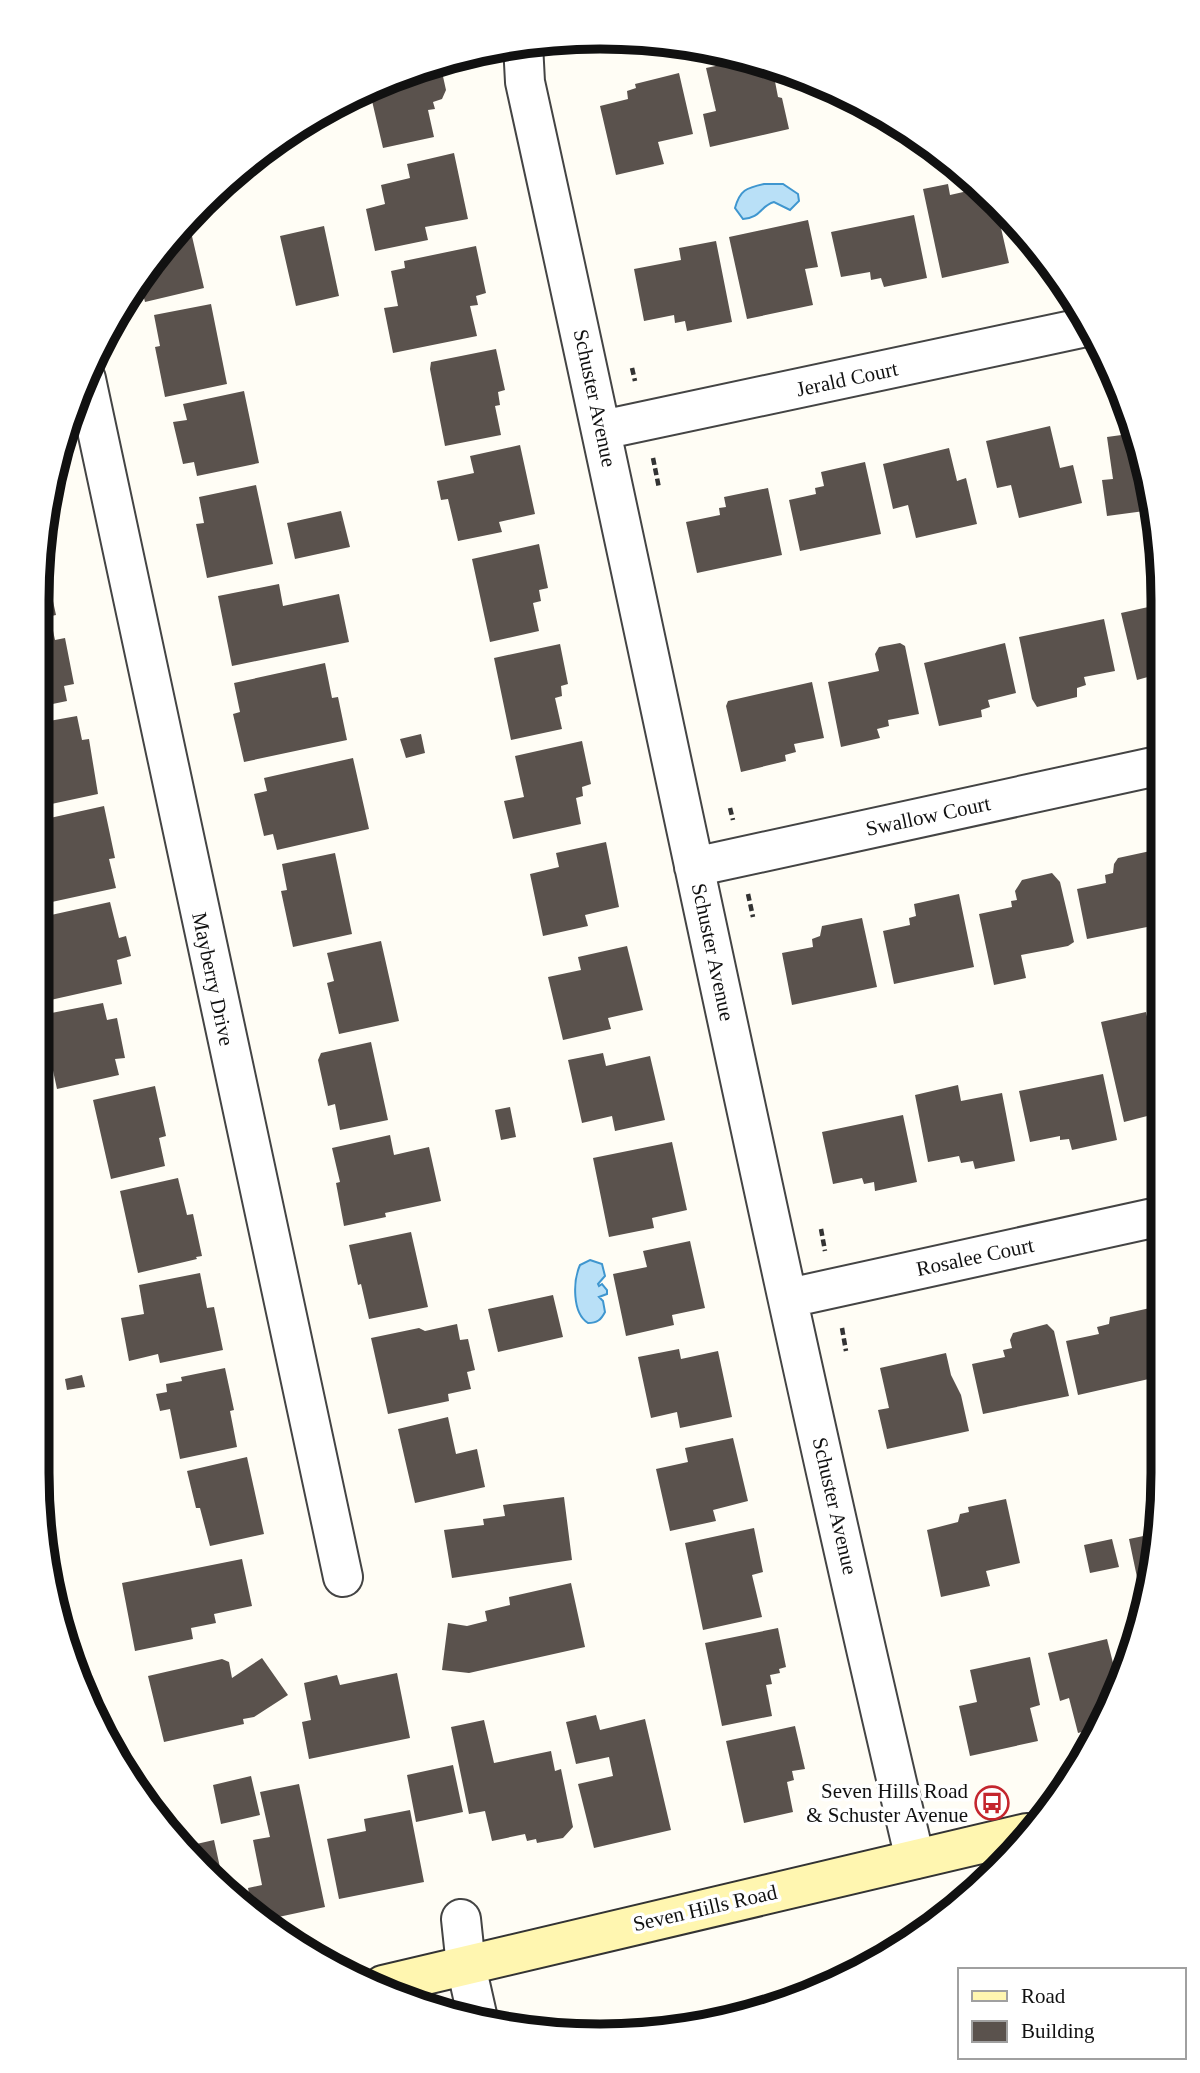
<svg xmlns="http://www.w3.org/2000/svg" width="1200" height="2073" viewBox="0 0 1200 2073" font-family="'Times New Roman',serif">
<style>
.water{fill:#b9e0f7;stroke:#3f96cf;stroke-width:2}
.building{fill:#5a524d}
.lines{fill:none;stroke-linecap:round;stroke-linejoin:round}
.street-casing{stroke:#444;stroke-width:42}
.secondary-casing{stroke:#333;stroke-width:42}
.path{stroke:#333;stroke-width:4.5;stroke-dasharray:7 3.5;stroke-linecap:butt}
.street{stroke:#fff;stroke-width:38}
.secondary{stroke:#fff6b0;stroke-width:38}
.labels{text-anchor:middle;stroke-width:7;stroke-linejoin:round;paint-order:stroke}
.street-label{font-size:21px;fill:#111;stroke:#fff}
.poi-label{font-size:21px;fill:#111;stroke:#fff;text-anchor:end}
.rim{fill:none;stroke:#111;stroke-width:9}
</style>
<rect width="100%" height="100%" fill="#fffdf5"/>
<!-- water -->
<path class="water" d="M764,184H783L798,194L799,201L790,210L774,202C760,206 761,218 743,219L735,208C740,190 746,188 764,184Z
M590,1260L602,1264L605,1276L598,1284L599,1286L602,1284L607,1290V1294L599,1297L603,1301L605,1312C601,1320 597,1323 588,1323C572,1313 573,1281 580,1265Z"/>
<!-- building -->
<path class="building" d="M748,59L772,66L778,97L782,98L789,129L710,147L703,114L716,111L706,68Z
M440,63L446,90L442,99L433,102L435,109L428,110L434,137L383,148L369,88L384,80Z
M679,73L693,134L658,142L664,164L616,175L600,106L628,99L627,91L636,88L635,84Z
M454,153L468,219L425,227L428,240L375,251L366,209L385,204L381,185L410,178L407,164Z
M948,184L950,195L981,188L999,202L1010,217L1012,226L1001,228L1009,263L942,278L923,189Z
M914,215L927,278L884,287L881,278L871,280L870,272L841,277L831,232Z
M188,219L204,288L145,302L139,278Z
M808,220L818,267L805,269L813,305L747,319L729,237Z
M324,226L339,296L296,306L280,236Z
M716,241L732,322L687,331L685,321L675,323L674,315L644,321L634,269L681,260L679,248Z
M476,246L486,293L476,296L478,305L470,306L477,336L393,353L384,308L398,306L391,271L405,268L404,261Z
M211,304L227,384L165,397L155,347L160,346L154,315Z
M496,349L505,390L498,392L500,405L495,406L501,435L445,446L430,369L431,362Z
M244,391L259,463L197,476L194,462L183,464L173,422L187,420L183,404Z
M1050,426L1060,468L1073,465L1082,503L1019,518L1011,485L997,488L986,441Z
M1136,433L1152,510L1107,516L1102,480L1113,479L1107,437Z
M520,445L535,514L499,522L502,532L458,541L448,499L441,500L437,481L474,473L470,456Z
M949,448L957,481L966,478L977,524L916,538L908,505L893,509L883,464Z
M865,462L881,534L800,551L789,500L816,494L815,488L824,486L821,472Z
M256,485L273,564L207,578L196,524L204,523L199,497Z
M768,488L782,555L697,573L686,522L720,515L719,508L726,507L724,497Z
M341,511L350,547L295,559L287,523Z
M539,544L548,588L539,590L541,601L533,603L539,631L490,642L472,559Z
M45,564L56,615L38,619V565Z
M279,584L283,606L339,594L349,642L232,666L218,596Z
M1162,604V673L1137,680L1121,613Z
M1104,619L1115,671L1084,677L1086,685L1077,688V697L1037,707L1032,699L1019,637Z
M52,626L55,640L65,638L74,684L64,686L67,701L38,707V629Z
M900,643L905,646L919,714L888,720L889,726L877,729L880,738L841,747L828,682L879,671L875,654L879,647Z
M1005,643L1016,693L988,700L990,707L981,710L982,717L939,726L924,663Z
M560,644L568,684L561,686L562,696L555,698L562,729L511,740L494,658Z
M325,663L332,698L338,697L347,740L244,762L233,714L240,712L234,683Z
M812,682L824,738L794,744L796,752L785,755L786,761L741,772L726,706L728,701Z
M77,716L82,740L89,739L98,794L42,806L38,783V723Z
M421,734L425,753L406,758L400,739Z
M582,741L591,784L582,787L583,796L576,798L581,824L513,839L504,801L524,797L515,756Z
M353,758L369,829L277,850L273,834L264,836L254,794L267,791L264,778Z
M104,806L115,858L109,859L116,888L38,905V832L44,831L41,820Z
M606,842L619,907L585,915L588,926L543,936L530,874L559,867L556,853Z
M1155,850L1162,885V924L1087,939L1077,889L1106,883L1105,875L1113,873L1114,864L1118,858Z
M335,853L352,934L293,947L281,891L287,890L282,864Z
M1052,873L1060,882L1074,942L1068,946L1021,955L1026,978L994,985L979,914L1012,907L1011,901L1017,900L1015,891L1022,880Z
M959,894L974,967L894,984L883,931L910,925L909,918L916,916L914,904Z
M110,902L119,938L126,936L131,956L117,960L122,984L37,1003V947L49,945L42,917Z
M862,918L877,987L792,1005L782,953L813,947L812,939L820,936L822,926Z
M381,941L399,1021L339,1034L327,983L334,981L327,953Z
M627,946L643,1010L608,1018L611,1029L563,1040L548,977L581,970L578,957Z
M103,1003L107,1020L117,1018L125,1058L115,1059L119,1075L57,1089L41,1015Z
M1146,1012L1157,1063L1162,1062V1120L1157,1122L1155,1114L1124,1122L1101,1022Z
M371,1042L388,1120L340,1130L335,1104L328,1106L318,1060L321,1053Z
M603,1053L606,1066L650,1056L665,1120L615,1131L612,1116L582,1123L568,1060Z
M1103,1074L1117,1140L1072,1150L1069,1139L1060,1140V1136L1030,1142L1019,1091Z
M958,1085L961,1101L1002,1093L1015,1161L975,1169L973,1161L961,1163L959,1156L928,1162L915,1095Z
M155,1086L166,1136L159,1138L165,1166L111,1179L93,1100Z
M510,1107L516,1137L501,1140L495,1110Z
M903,1115L917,1182L875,1191L874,1182L864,1184L862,1178L833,1184L822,1132Z
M390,1135L394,1155L429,1147L441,1201L385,1213L386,1217L344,1226L336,1183L340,1182L332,1148Z
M672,1142L687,1210L652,1218L654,1228L609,1237L593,1158Z
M178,1178L187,1215L193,1214L202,1256L196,1257L197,1259L138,1273L120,1191Z
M411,1232L428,1307L369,1319L361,1284L358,1285L349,1245Z
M690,1241L705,1308L672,1315L674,1325L626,1336L613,1274L647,1267L643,1251Z
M200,1273L207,1308L214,1307L223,1350L160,1363L158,1354L129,1361L121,1318L144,1314L139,1285Z
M553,1295L563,1337L498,1352L488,1309Z
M1150,1308L1162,1358V1376L1078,1395L1066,1341L1099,1334L1097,1327L1109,1324L1110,1317Z
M457,1324L460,1340L468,1339L475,1370L467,1372L471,1389L448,1394L449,1401L388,1414L371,1338L419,1328L425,1331Z
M1047,1324L1054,1331L1069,1396L983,1414L972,1364L1005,1357L1003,1350L1012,1348L1010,1340L1013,1333Z
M679,1349L681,1359L718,1351L732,1417L680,1428L677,1412L651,1418L638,1357Z
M946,1353L951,1375L961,1395L969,1431L887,1449L878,1410L889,1408L880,1368Z
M225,1368L234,1410L230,1411L237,1447L180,1459L170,1409L160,1411L156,1394L167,1392L166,1384L182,1381L181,1377Z
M82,1375L85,1387L67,1390L65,1379Z
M448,1417L456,1454L477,1449L485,1487L415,1503L398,1429Z
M733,1438L748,1501L713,1510L716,1521L670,1531L656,1469L688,1462L685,1448Z
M247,1457L264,1534L210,1546L200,1508H196L187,1471Z
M564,1497L572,1560L452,1578L444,1530L484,1525L483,1519L505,1516L503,1505Z
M1006,1499L1020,1563L986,1571L990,1586L941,1597L927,1530L958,1522L960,1514L969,1512L968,1507Z
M754,1528L763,1572L752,1575L762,1617L703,1630L685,1543Z
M1158,1533L1148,1580L1138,1582L1129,1539Z
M1112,1539L1119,1567L1090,1573L1084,1545Z
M242,1559L252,1606L214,1614L216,1623L191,1628L193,1639L135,1651L122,1583Z
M571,1583L585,1647L469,1673L442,1670L448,1623L467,1626L487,1621L485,1611L510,1605L509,1597Z
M778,1628L786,1667L779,1669L780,1673L770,1675L772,1684L766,1685L772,1716L722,1726L705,1643Z
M1107,1639L1115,1671L1127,1668L1097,1728L1078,1733L1069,1698L1060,1701L1048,1653Z
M1030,1657L1040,1705L1030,1708L1038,1741L970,1756L959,1706L977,1702L970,1670Z
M262,1658L288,1695L254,1717L243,1719L244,1724L164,1742L148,1676L222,1659L229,1662L232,1678Z
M397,1673L410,1738L309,1759L302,1722L311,1720L304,1683L337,1675L340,1685Z
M596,1715L600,1730L645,1719L671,1830L594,1848L578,1784L613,1776L609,1757L576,1764L566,1722Z
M484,1720L494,1763L551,1751L555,1771L561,1769L573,1827L563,1838L537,1843L536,1839L527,1841L525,1834L492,1841L485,1811L469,1814L451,1727Z
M795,1726L805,1769L792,1771L794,1780L787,1782L793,1812L744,1823L726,1741Z
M453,1765L463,1812L416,1822L407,1775Z
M251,1776L260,1815L221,1824L213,1785Z
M299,1784L325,1907L269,1919L268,1911L257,1913L252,1909L248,1888L262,1885L253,1840L270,1837L260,1792Z
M167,1810L172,1833L151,1813Z
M410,1810L424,1882L339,1899L327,1839L366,1831L364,1819Z
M214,1840L223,1881L195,1855L192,1845Z
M716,2013L717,2016L669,2027L668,2025Z
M634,2020L637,2035L601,2032L600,2028Z"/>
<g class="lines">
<defs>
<path id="street" d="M523,44L525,82C656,674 775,1269 915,1859
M86,379L343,1577
M602,430L1091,326
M694,867L1162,765
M789,1298L1162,1216
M461,1919L466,1966L478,2019"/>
<path id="secondary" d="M383,1985L1027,1833"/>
</defs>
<!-- street casing -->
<use href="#street" class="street-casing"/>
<!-- secondary casing -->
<use href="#secondary" class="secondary-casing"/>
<!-- path -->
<path class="path" d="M632,368L635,381
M653,458L659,488
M730,808L733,820
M748,894L753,917
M821,1229L825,1251
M842,1328L846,1351"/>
<!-- street -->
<use href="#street" class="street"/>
<!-- secondary -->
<use href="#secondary" class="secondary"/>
</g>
<!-- icons -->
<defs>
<symbol id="bus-ring" viewBox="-11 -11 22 22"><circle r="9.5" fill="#fff" stroke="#c4262e" stroke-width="1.5"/><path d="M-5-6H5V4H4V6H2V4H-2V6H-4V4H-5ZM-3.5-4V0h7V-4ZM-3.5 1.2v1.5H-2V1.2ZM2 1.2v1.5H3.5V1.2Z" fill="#c4262e"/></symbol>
</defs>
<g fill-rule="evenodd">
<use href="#bus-ring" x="973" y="1784" width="38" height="38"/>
</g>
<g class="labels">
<!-- street labels -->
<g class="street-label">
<text transform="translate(847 379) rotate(-12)" y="7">Jerald Court</text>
<text transform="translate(595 398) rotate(78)" y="7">Schuster Avenue</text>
<text transform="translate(928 816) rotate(-12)" y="7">Swallow Court</text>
<text transform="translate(713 952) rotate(78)" y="7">Schuster Avenue</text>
<text transform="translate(213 979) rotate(78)" y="7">Mayberry Drive</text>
<text transform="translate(975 1257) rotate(-12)" y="7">Rosalee Court</text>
<text transform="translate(835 1506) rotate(77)" y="7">Schuster Avenue</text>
<text transform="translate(705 1908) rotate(-13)" y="7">Seven Hills Road</text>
</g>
<!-- poi labels -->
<g class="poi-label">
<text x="968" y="1798">Seven Hills Road<tspan x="968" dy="24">&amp; Schuster Avenue</tspan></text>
</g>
</g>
<!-- crop -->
<path d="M0 0H1200V2073H0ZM600 49H600A551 551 0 0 1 1151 600V1473A551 551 0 0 1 600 2024H600A551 551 0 0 1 49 1473V600A551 551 0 0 1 600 49Z" fill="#fff" fill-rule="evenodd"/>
<path class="rim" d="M600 49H600A551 551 0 0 1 1151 600V1473A551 551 0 0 1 600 2024H600A551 551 0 0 1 49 1473V600A551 551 0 0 1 600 49Z"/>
<!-- legend -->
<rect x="958" y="1968" width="228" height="91" fill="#ffffff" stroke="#a0a0a0" stroke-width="2"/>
<rect x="972" y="1991" width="35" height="10" fill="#fff6b0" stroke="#a0a0a0" stroke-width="2"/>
<text x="1021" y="2003" font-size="21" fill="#111111">Road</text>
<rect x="972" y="2021" width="35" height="21" fill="#5a524d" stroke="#a0a0a0" stroke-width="2"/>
<text x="1021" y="2038" font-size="21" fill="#111111">Building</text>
</svg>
